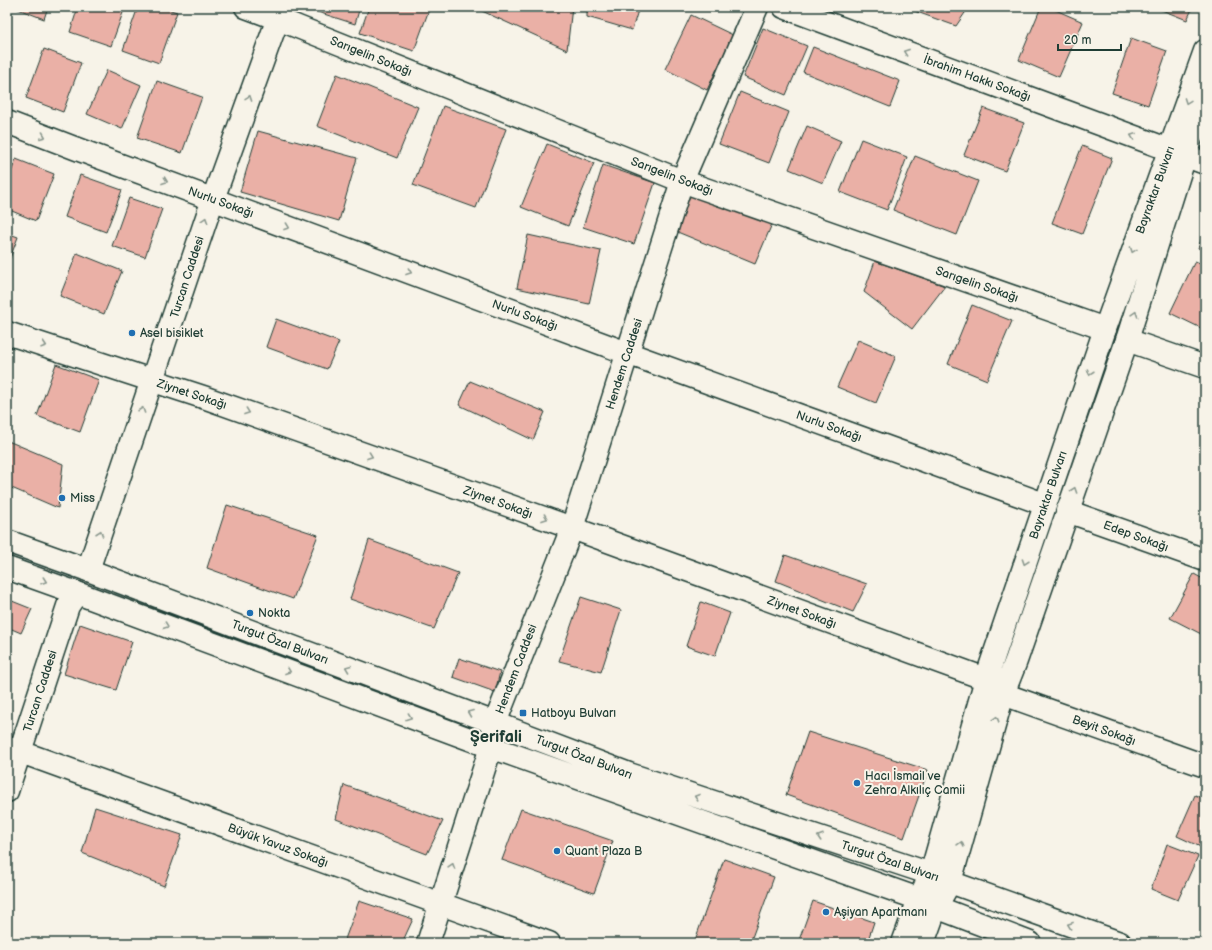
<svg xmlns="http://www.w3.org/2000/svg" width="1212" height="950" viewBox="0 0 1212 950" font-family="'Balsamiq Sans',sans-serif">
<style>
.building{fill:#eab0a6;stroke:#1f3d34}
.lines{fill:none;stroke-linecap:round;stroke-linejoin:round}
.street-casing{stroke:#1f3d34;stroke-width:25}
.secondary-casing{stroke:#1f3d34;stroke-width:25}
.primary-casing{stroke:#1f3d34;stroke-width:25}
.street{stroke:#f7f3e8;stroke-width:22}
.secondary{stroke:#f7f3e8;stroke-width:22}
.primary{stroke:#f7f3e8;stroke-width:22}
.oneway{stroke:#8b988e}
.poi-dot{fill:#1f6fb2;stroke:#f7f3e8;stroke-width:1.5}
.labels{text-anchor:middle;stroke-width:4;stroke-linejoin:round;paint-order:stroke}
.street-label{font-size:12px;fill:#1f3d34;stroke:#f7f3e8}
.poi-label{font-size:12px;fill:#1f3d34;stroke:#f7f3e8;text-anchor:start}
.district-label{font-size:16px;font-weight:bold;fill:#1f3d34;stroke:#f7f3e8}
</style>
<rect width="100%" height="100%" fill="#f7f3e8"/>
<filter id="ink" filterUnits="userSpaceOnUse"><feTurbulence type="fractalNoise" baseFrequency=".025" numOctaves="2"/><feDisplacementMap in="SourceGraphic" scale="8" xChannelSelector="R" yChannelSelector="G"/><feConvolveMatrix kernelMatrix="1 2 1 2 8 2 1 2 1" color-interpolation-filters="sRGB"/></filter>
<g filter="url(#ink)">
<!-- building -->
<path class="building" d="M13,7H48L44,19Z
M78,7H125L111,46L70,32Z
M138,7H161L177,12L159,63L123,50Z
M302,7H360L355,24Z
M369,7H430L414,51L360,33Z
M484,7H572L567,50L482,11Z
M587,7H639L632,30L587,17Z
M903,7H969L956,26Z
M1041,7H1049L1083,22L1059,77L1019,60Z
M1154,7H1193L1187,20Z
M691,15L733,35L707,90L665,69Z
M763,28L807,46L786,95L743,77Z
M1131,38L1167,51L1148,105L1112,93Z
M813,47L900,81L890,107L803,72Z
M44,49L81,63L63,112L26,98Z
M107,70L141,85L122,129L87,114Z
M337,74L418,107L397,158L317,126Z
M157,81L202,97L182,153L137,138Z
M740,92L789,112L769,163L719,144Z
M443,106L506,129L476,208L413,185Z
M983,108L1024,123L1005,171L964,155Z
M807,126L841,141L823,183L789,169Z
M258,131L357,158L339,221L240,192Z
M861,139L907,157L887,210L840,192Z
M547,144L594,163L568,226L521,207Z
M1082,146L1112,158L1082,234L1052,223Z
M915,156L978,181L957,235L893,210Z
M16,159L54,174L36,221L7,209V183Z
M603,165L655,183L634,244L583,227Z
M80,175L122,190L106,232L65,217Z
M692,191L772,224L755,264L675,231Z
M129,198L162,209L145,257L112,246Z
M1205,230V251L1198,248Z
M7,233L18,237L7,266Z
M528,235L601,251L589,304L517,288Z
M77,253L122,271L104,314L60,296Z
M875,261L945,286L912,329L864,292Z
M1195,261L1205,265V330L1170,313Z
M972,305L1012,321L987,380L948,364Z
M276,319L339,342L327,369L266,347Z
M858,340L896,356L876,403L837,387Z
M56,364L99,380L80,432L37,416Z
M470,381L545,412L533,440L459,405Z
M8,441L63,464L58,508L7,486V443Z
M227,505L318,535L293,599L207,568Z
M369,540L458,573L434,629L350,599Z
M785,555L867,584L853,612L776,581Z
M1194,574L1205,580V636L1170,618Z
M581,597L621,610L601,672L559,661Z
M7,599L32,609L21,633L7,627Z
M701,602L730,613L715,656L686,646Z
M80,624L132,642L116,690L64,674Z
M459,658L500,672L495,692L453,677Z
M808,732L928,770L904,838L786,795Z
M344,785L443,821L427,854L336,819Z
M1195,795L1205,799V849L1177,836Z
M95,807L182,835L164,886L82,853Z
M521,809L613,841L594,893L502,860Z
M1167,844L1198,856L1178,900L1151,889Z
M724,859L774,877L750,943H694Z
M359,901L413,919L402,943H347L344,942Z
M813,901L874,922L867,943H798Z"/>
<g class="lines">
<defs>
<path id="street" d="M246,7L278,19L682,181L1105,329
M784,7L1205,163
M7,122L77,149L627,353L1044,504
M7,333L206,398L572,528L986,679
M1127,340L1205,367
M1067,511L1205,560
M88,570L213,199L282,7
M1003,694L1205,766
M495,723L572,528L682,181L757,7
M7,747L549,943
M7,791L68,606L77,593
M428,943L491,747"/>
<path id="secondary" d="M903,943L919,899L931,874L986,679L1105,329L1205,51
M923,943L936,907L950,882L1003,694L1016,661L1127,340L1185,156L1205,98"/>
<path id="primary" d="M7,541L88,570L495,723L629,774L931,874L950,882L1120,943
M7,568L77,593L491,747L919,899L936,907L1030,943"/>
</defs>
<!-- street casing -->
<use href="#street" class="street-casing"/>
<!-- secondary casing -->
<use href="#secondary" class="secondary-casing"/>
<!-- primary casing -->
<use href="#primary" class="primary-casing"/>
<!-- street -->
<use href="#street" class="street"/>
<!-- secondary -->
<use href="#secondary" class="secondary"/>
<!-- primary -->
<use href="#primary" class="primary"/>
</g>
<!-- one-way arrows -->
<defs><path id="oneway-chevron" d="M-2-3.5L2.5 0L-2 3.5" fill="none" stroke-width="1.6" stroke-linecap="round" stroke-linejoin="round"/></defs>
<g class="oneway">
<use href="#oneway-chevron" transform="translate(906 52) rotate(-160)"/>
<use href="#oneway-chevron" transform="translate(249 98) rotate(-70)"/>
<use href="#oneway-chevron" transform="translate(1187 101) rotate(110)"/>
<use href="#oneway-chevron" transform="translate(43 136) rotate(21)"/>
<use href="#oneway-chevron" transform="translate(1133 136) rotate(-160)"/>
<use href="#oneway-chevron" transform="translate(165 181) rotate(20)"/>
<use href="#oneway-chevron" transform="translate(205 220) rotate(-72)"/>
<use href="#oneway-chevron" transform="translate(287 227) rotate(20)"/>
<use href="#oneway-chevron" transform="translate(1133 250) rotate(110)"/>
<use href="#oneway-chevron" transform="translate(409 272) rotate(20)"/>
<use href="#oneway-chevron" transform="translate(1135 314) rotate(-72)"/>
<use href="#oneway-chevron" transform="translate(44 345) rotate(18)"/>
<use href="#oneway-chevron" transform="translate(1090 372) rotate(109)"/>
<use href="#oneway-chevron" transform="translate(142 410) rotate(-71)"/>
<use href="#oneway-chevron" transform="translate(247 412) rotate(20)"/>
<use href="#oneway-chevron" transform="translate(370 456) rotate(20)"/>
<use href="#oneway-chevron" transform="translate(1074 490) rotate(-71)"/>
<use href="#oneway-chevron" transform="translate(545 518) rotate(20)"/>
<use href="#oneway-chevron" transform="translate(100 533) rotate(-71)"/>
<use href="#oneway-chevron" transform="translate(1025 562) rotate(109)"/>
<use href="#oneway-chevron" transform="translate(44 581) rotate(19)"/>
<use href="#oneway-chevron" transform="translate(166 626) rotate(20)"/>
<use href="#oneway-chevron" transform="translate(348 668) rotate(-159)"/>
<use href="#oneway-chevron" transform="translate(288 671) rotate(20)"/>
<use href="#oneway-chevron" transform="translate(470 713) rotate(-159)"/>
<use href="#oneway-chevron" transform="translate(409 717) rotate(20)"/>
<use href="#oneway-chevron" transform="translate(996 719) rotate(-74)"/>
<use href="#oneway-chevron" transform="translate(697 797) rotate(-162)"/>
<use href="#oneway-chevron" transform="translate(820 837) rotate(-162)"/>
<use href="#oneway-chevron" transform="translate(961 844) rotate(-74)"/>
<use href="#oneway-chevron" transform="translate(452 866) rotate(-72)"/>
<use href="#oneway-chevron" transform="translate(1070 925) rotate(-160)"/>
</g>
</g>
<!-- markers -->
<g class="poi-dot">
<circle cx="132" cy="333" r="4"/>
<circle cx="62" cy="498" r="4"/>
<circle cx="250" cy="613" r="4"/>
<rect x="519" y="709" width="8" height="8" rx="2"/>
<circle cx="857" cy="783" r="4"/>
<circle cx="557" cy="851" r="4"/>
<circle cx="826" cy="912" r="4"/>
</g>
<g class="labels">
<!-- street labels -->
<g class="street-label">
<text transform="translate(371 56) rotate(22)" y="4">Sarıgelin Sokağı</text>
<text transform="translate(977 78) rotate(20)" y="4">İbrahim Hakkı Sokağı</text>
<text transform="translate(672 176) rotate(21)" y="4">Sarıgelin Sokağı</text>
<text transform="translate(1155 190) rotate(-70)" y="4">Bayraktar Bulvarı</text>
<text transform="translate(221 202) rotate(20)" y="4">Nurlu Sokağı</text>
<text transform="translate(187 277) rotate(-72)" y="4">Turcan Caddesi</text>
<text transform="translate(977 284) rotate(19)" y="4">Sarıgelin Sokağı</text>
<text transform="translate(525 315) rotate(20)" y="4">Nurlu Sokağı</text>
<text transform="translate(624 364) rotate(-72)" y="4">Hendem Caddesi</text>
<text transform="translate(192 394) rotate(18)" y="4">Ziynet Sokağı</text>
<text transform="translate(829 426) rotate(20)" y="4">Nurlu Sokağı</text>
<text transform="translate(1048 495) rotate(-71)" y="4">Bayraktar Bulvarı</text>
<text transform="translate(498 502) rotate(20)" y="4">Ziynet Sokağı</text>
<text transform="translate(1136 536) rotate(20)" y="4">Edep Sokağı</text>
<text transform="translate(802 612) rotate(20)" y="4">Ziynet Sokağı</text>
<text transform="translate(280 642) rotate(21)" y="4">Turgut Özal Bulvarı</text>
<text transform="translate(516 669) rotate(-69)" y="4">Hendem Caddesi</text>
<text transform="translate(40 691) rotate(-72)" y="4">Turcan Caddesi</text>
<text transform="translate(1104 730) rotate(20)" y="4">Beyit Sokağı</text>
<text transform="translate(584 757) rotate(21)" y="4">Turgut Özal Bulvarı</text>
<text transform="translate(278 845) rotate(20)" y="4">Büyük Yavuz Sokağı</text>
<text transform="translate(890 861) rotate(19)" y="4">Turgut Özal Bulvarı</text>
</g>
<!-- poi labels -->
<g class="poi-label">
<text x="140" y="337">Asel bisiklet</text>
<text x="70" y="502">Miss</text>
<text x="258" y="617">Nokta</text>
<text x="531" y="717">Hatboyu Bulvarı</text>
<text x="865" y="780">Hacı İsmail ve<tspan x="865" dy="14">Zehra Alkılıç Camii</tspan></text>
<text x="565" y="855">Quant Plaza B</text>
<text x="834" y="916">Aşiyan Apartmanı</text>
</g>
<!-- district labels -->
<g class="district-label">
<text x="496" y="742">Şerifali</text>
</g>
</g>
<!-- margin -->
<rect width="1212" height="950" fill="none" stroke="#f7f3e8" stroke-width="24"/>
<rect x="12" y="12" width="1188" height="926" fill="none" stroke="#1f3d34" stroke-width="1.5" filter="url(#ink)"/>
<!-- scale -->
<path d="M1058 44v6h63v-6" fill="none" stroke="#1f3d34" stroke-width="2"/>
<text x="1064" y="44" font-size="12" fill="#1f3d34" stroke="#f7f3e8" stroke-width="3" paint-order="stroke">20 m</text>
</svg>
